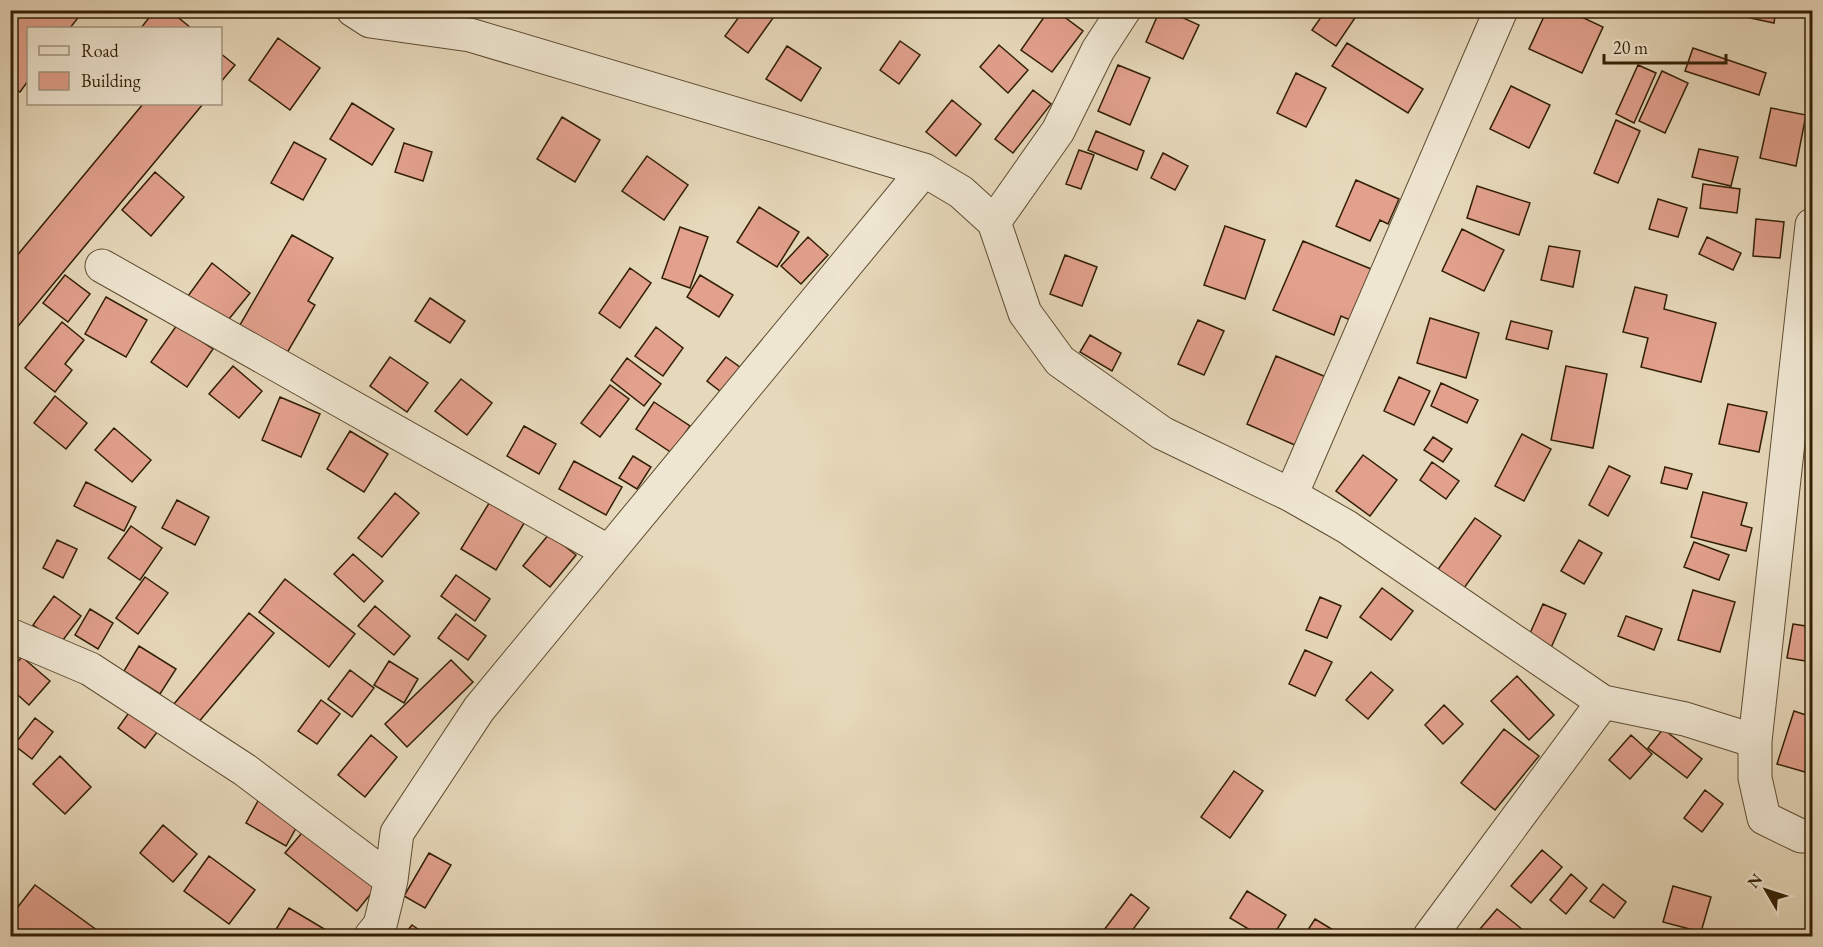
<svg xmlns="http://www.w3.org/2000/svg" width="1823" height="947" viewBox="0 0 1823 947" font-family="'EB Garamond',serif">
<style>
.building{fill:#e2a08d;stroke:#321f05;stroke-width:1.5}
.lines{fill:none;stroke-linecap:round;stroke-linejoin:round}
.minor-casing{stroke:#5f4d32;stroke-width:35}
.minor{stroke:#efe6d2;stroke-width:33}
</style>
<rect width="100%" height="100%" fill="#e6d8ba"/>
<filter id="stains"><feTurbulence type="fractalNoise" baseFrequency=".00333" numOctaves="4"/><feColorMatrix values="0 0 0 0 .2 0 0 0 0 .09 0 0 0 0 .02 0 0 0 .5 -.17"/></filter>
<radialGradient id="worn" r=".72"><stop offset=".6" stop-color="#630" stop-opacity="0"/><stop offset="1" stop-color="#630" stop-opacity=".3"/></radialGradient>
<!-- building -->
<path class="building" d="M10,10H84L70,28H28V81L20,92L10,85Z
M155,10H169L191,28H141Z
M744,10L778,11L748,53L725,36Z
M1049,10H1055L1083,31L1052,72L1021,50Z
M1160,10H1166L1199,25L1183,59L1146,42Z
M1326,10H1356L1359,12L1336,46L1312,30Z
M1547,10H1567L1603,27L1582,73L1529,49Z
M1742,10H1776L1774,23L1741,16Z
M278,38L320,68L290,110L249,80Z
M900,41L920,55L899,84L880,70Z
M1347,43L1423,89L1408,113L1332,66Z
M999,45L1028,70L1008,93L980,67Z
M787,46L821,68L801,101L766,79Z
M1693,48L1766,73L1759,95L1685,71Z
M220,53L235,65L220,83Z
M1118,65L1150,78L1130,125L1098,111Z
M1638,65L1656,73L1634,123L1616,114Z
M1662,71L1688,83L1665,133L1639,121Z
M1296,73L1326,88L1306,127L1277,113Z
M1511,86L1550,105L1529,148L1490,129Z
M1033,90L1051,104L1013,153L995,139Z
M952,100L981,124L956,156L926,132Z
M352,103L394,129L372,165L330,139Z
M143,104H203L10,336V264Z
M1771,108L1806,115L1796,166L1760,158Z
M562,117L600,140L575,182L537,159Z
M1616,120L1640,131L1618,183L1594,173Z
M1096,131L1144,151L1137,170L1088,150Z
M294,142L326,159L303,200L271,183Z
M404,143L432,152L423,181L395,172Z
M1699,149L1738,157L1731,186L1692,177Z
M1079,150L1094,155L1081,189L1066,184Z
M1163,153L1188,166L1175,190L1151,178Z
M647,156L688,185L664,220L622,191Z
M155,172L184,197L151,236L122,210Z
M1356,180L1399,199L1388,224L1380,220L1370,241L1336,226Z
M1703,184L1740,189L1737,213L1700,208Z
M1477,186L1530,203L1519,235L1467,218Z
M1658,199L1687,208L1678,237L1649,229Z
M759,207L799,232L777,267L737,242Z
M1756,219L1784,222L1780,258L1753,256Z
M1225,226L1265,240L1245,299L1204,285Z
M680,227L708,237L690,288L662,278Z
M1462,229L1504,250L1484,291L1442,271Z
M292,235L333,258L308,301L315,305L284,358L237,330Z
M808,237L828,255L801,284L781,266Z
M1707,237L1741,253L1733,270L1699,254Z
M1303,241L1376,271L1355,322L1341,316L1334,335L1273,310Z
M1549,246L1580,251L1573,287L1541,280Z
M1065,255L1097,267L1082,306L1050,294Z
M212,263L250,293L225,324L188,296Z
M630,268L651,283L620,328L599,313Z
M65,275L90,294L68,322L43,303Z
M700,275L733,295L719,317L687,297Z
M1635,287L1667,295L1664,309L1716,323L1701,382L1641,367L1648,338L1623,332Z
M106,297L147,320L126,357L85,334Z
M430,298L465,321L450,343L415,321Z
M1430,318L1479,333L1466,378L1417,363Z
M1198,320L1224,331L1204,375L1178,364Z
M1511,321L1552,331L1548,349L1506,339Z
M62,322L84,340L65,364L72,370L55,392L25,368Z
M177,325L213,349L187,387L151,362Z
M656,327L683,348L663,376L635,356Z
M1090,335L1121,353L1112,371L1080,352Z
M1276,356L1326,377L1297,446L1247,424Z
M390,357L428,383L407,412L370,386Z
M726,357L744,370L725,395L707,381Z
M627,358L661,384L644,406L611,380Z
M233,366L262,391L239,418L209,394Z
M1566,366L1607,374L1593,448L1551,440Z
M1399,377L1430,391L1414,425L1384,411Z
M461,379L492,403L467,435L435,411Z
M1441,383L1478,400L1467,423L1431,406Z
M610,385L629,399L600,437L581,423Z
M55,396L87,423L66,449L34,423Z
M280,397L320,414L301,457L262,440Z
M654,402L690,426L672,453L636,429Z
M1728,404L1767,412L1759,452L1719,444Z
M524,426L556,444L539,474L507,456Z
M114,428L151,460L132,482L95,450Z
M350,431L388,454L364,492L327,469Z
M1522,434L1551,449L1524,501L1495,486Z
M1433,437L1452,449L1443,462L1424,450Z
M1363,455L1397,480L1370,516L1336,491Z
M633,456L651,467L637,489L619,478Z
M574,461L622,487L606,515L559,489Z
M1432,462L1459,481L1446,499L1420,480Z
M1609,466L1630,476L1608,516L1589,505Z
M1665,467L1692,474L1687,489L1661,483Z
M86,482L136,507L124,531L74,506Z
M1703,492L1747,503L1741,525L1752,528L1746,551L1691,537Z
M395,493L419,513L382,557L358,538Z
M177,500L209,517L195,545L162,528Z
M491,500L526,520L496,570L461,549Z
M1475,518L1501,536L1462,591L1436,572Z
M131,526L162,548L140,580L108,558Z
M549,534L576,555L550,587L523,566Z
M57,540L77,549L63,578L43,568Z
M1579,540L1602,553L1584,584L1561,571Z
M1694,542L1729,555L1719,580L1684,567Z
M353,554L383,581L364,602L334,574Z
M456,575L490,599L475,621L441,596Z
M145,577L168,593L138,634L116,618Z
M285,579L355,634L329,667L259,612Z
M1382,588L1413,611L1391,640L1360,617Z
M1693,590L1735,602L1720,652L1678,640Z
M54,596L81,616L60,644L33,625Z
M1320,597L1341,606L1327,638L1306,630Z
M1543,604L1566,614L1550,650L1527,640Z
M375,606L410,636L394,655L358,626Z
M90,609L113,623L98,649L75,635Z
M249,613L274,633L197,724L174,704Z
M456,614L486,636L468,660L438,638Z
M1626,616L1662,629L1654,650L1618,636Z
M1793,624L1812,627V662L1787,658Z
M139,646L176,669L160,694L124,671Z
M1305,650L1332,662L1315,696L1289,684Z
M22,657L50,681L29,705L10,688V670Z
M451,660L473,682L407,747L385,724Z
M389,661L418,679L404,703L374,685Z
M350,670L374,688L352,717L328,699Z
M1371,672L1393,690L1368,719L1346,700Z
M1517,676L1554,715L1529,740L1491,701Z
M321,700L340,714L317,744L298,731Z
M1444,705L1463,724L1443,744L1425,725Z
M133,707L161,727L145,748L118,728Z
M1794,711L1812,717V774L1777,764Z
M35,718L53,732L32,759L14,745Z
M1504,729L1539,756L1495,810L1461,783Z
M1663,729L1702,759L1687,778L1648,748Z
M371,735L397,757L365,797L338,775Z
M1631,735L1652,754L1630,779L1609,760Z
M60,756L91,787L65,814L33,784Z
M1234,771L1263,791L1230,838L1201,817Z
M1705,790L1723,804L1702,832L1684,818Z
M259,799L300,821L286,846L246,823Z
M163,825L197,854L173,882L140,853Z
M306,828L377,886L357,911L285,853Z
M1542,850L1562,867L1531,903L1511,886Z
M429,853L451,865L425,908L404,896Z
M209,856L255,890L229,924L184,891Z
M1571,874L1587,888L1566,914L1550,900Z
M1603,884L1626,902L1614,918L1590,901Z
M35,885L105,936H10V917Z
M1673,886L1711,897L1701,932L1663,922Z
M1247,891L1286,915L1273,936H1260L1230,918Z
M1131,894L1149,908L1128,936H1103L1101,934Z
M289,908L331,933L329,936H272Z
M1497,909L1523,930L1518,936H1474Z
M1315,919L1343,936H1304Z
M412,925L428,936H403Z"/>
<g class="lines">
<defs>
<path id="minor" d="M353,10L370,21L470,35L924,170L961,192L994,222L1025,313L1060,361L1162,433L1291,495L1347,527L1603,702L1430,936
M994,222L1058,131L1098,50L1124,10
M1812,225L1755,741V778L1764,818L1801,836H1812
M102,266L609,552
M1291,495L1501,10
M10,635L90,669L245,770L391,880
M1603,702L1685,719L1755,741
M371,936L380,925L391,880L397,833L479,709L924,170"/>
</defs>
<!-- minor casing -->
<use href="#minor" class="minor-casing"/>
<!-- minor -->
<use href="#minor" class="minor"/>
</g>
<!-- margin -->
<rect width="1823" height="947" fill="none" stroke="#e6d8ba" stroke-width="36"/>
<rect x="12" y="12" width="1799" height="923" fill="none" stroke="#321f05" stroke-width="3"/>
<rect x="18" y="18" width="1787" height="911" fill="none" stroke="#321f05" stroke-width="1.5"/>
<!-- legend -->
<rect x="27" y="27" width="195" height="78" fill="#efe6d2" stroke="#a39680" stroke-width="1.5"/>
<rect x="39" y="46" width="30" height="9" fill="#efe6d2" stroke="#a39680" stroke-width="1.5"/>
<text x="81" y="57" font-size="18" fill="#321f05">Road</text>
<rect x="39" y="72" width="30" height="18" fill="#e2a08d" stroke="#a39680" stroke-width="1.5"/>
<text x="81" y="87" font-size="18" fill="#321f05">Building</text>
<!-- north arrow -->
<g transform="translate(1766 890) rotate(309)" stroke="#efe6d2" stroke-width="4.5" paint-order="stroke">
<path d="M0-4.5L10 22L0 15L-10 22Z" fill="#321f05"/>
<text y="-9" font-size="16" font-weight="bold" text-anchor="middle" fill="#321f05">N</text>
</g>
<!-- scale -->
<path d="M1604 54v9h122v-9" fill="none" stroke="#321f05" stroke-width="3"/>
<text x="1613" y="54" font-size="18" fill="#321f05" stroke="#efe6d2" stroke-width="4.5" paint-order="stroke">20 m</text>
<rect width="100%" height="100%" filter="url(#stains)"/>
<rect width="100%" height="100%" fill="url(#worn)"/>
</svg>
